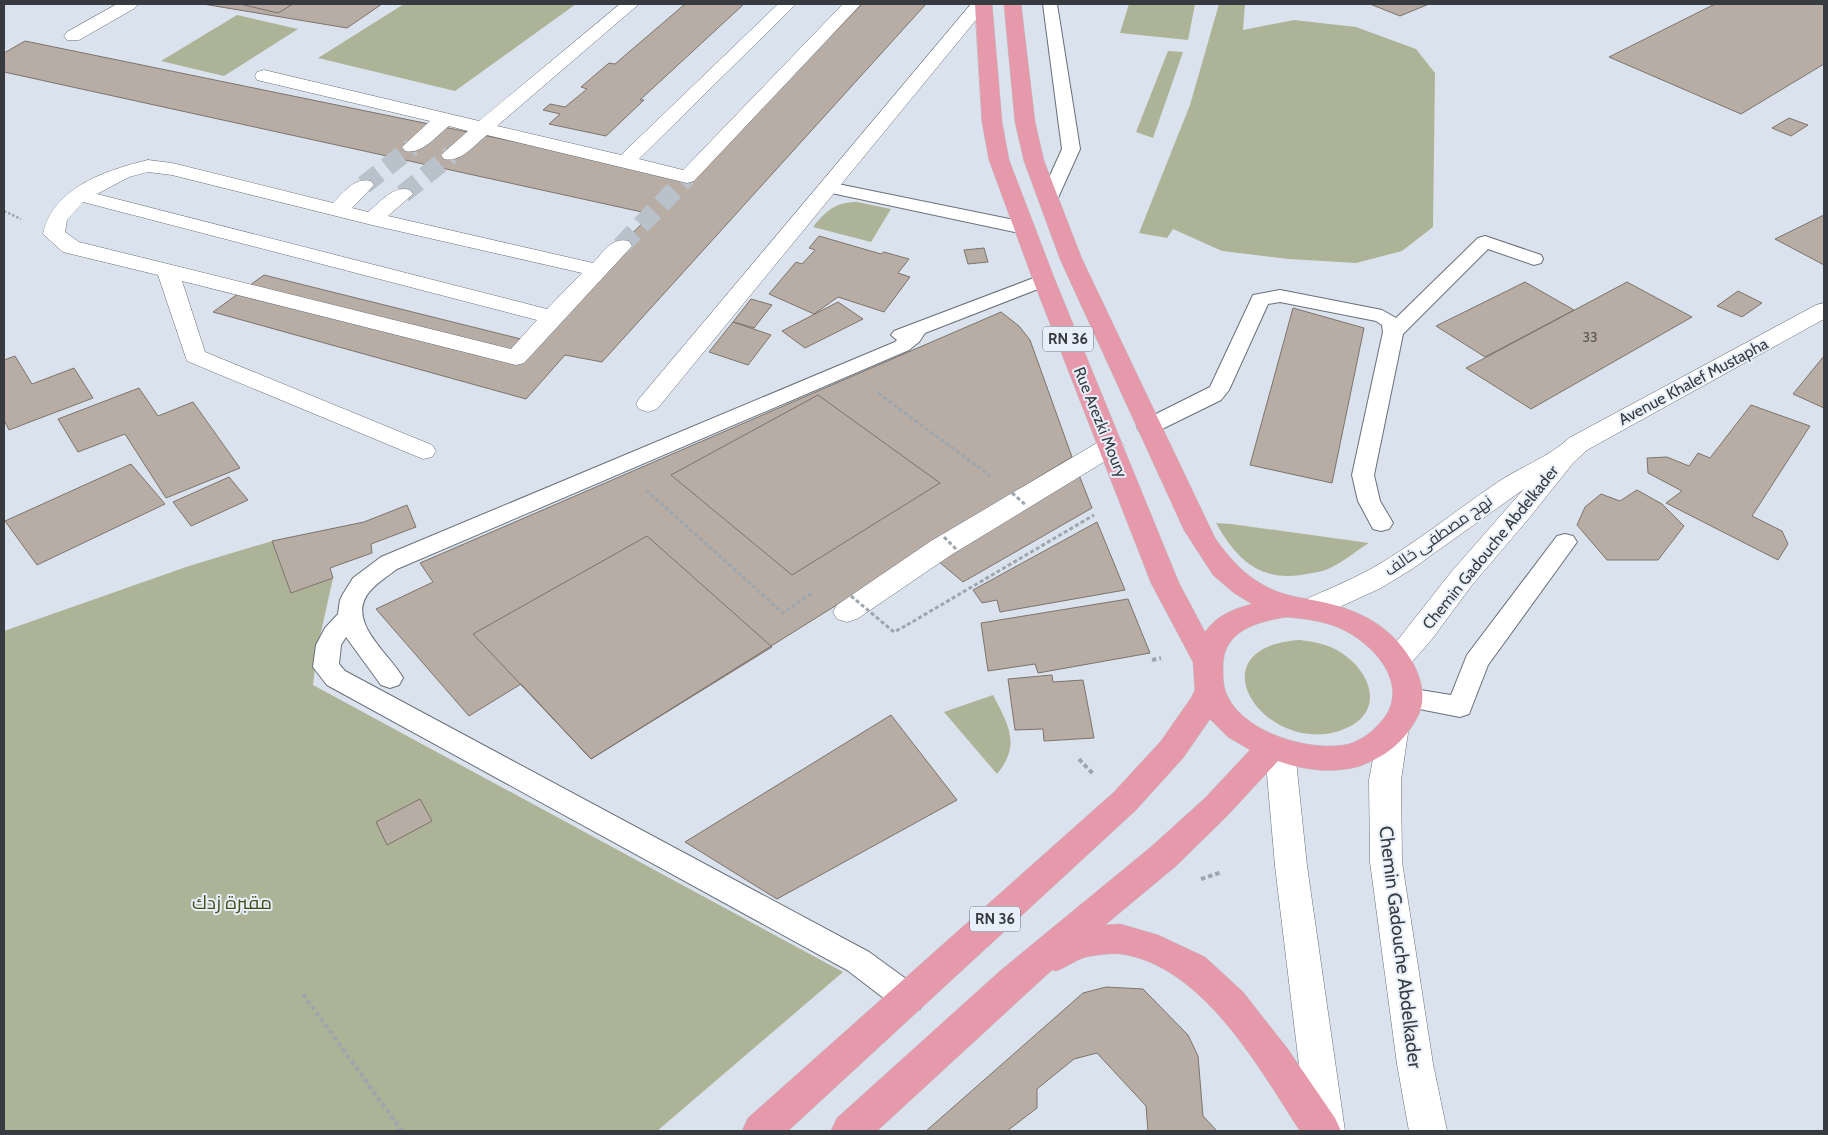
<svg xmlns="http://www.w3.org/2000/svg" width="1828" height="1135" viewBox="0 0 1828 1135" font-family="Cabin,Cairo,sans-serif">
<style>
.green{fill:#adb397}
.building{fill:#b8ada5;stroke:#7d736c}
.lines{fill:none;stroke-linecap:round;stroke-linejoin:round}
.minor-tunnel{stroke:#b9c1ca;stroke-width:19;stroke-dasharray:19 10;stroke-linecap:butt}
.service-casing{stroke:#687079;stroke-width:2}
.pedestrian-casing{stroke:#687079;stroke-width:1}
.minor-casing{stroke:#687079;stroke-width:1}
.secondary-casing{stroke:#687079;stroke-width:1}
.primary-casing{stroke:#bfc0c2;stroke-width:1}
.path-far2{stroke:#9ea6ad;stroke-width:2.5;stroke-dasharray:2.5 2;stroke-linecap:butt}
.path-far1{stroke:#9ea6ad;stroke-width:3;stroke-dasharray:4 2.5;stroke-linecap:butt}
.path{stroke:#9ea6ad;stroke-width:4;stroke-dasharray:4.5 3;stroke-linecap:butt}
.service{fill:#fff;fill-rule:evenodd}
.pedestrian{fill:#fff;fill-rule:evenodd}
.minor{fill:#fff;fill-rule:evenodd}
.secondary{fill:#fff;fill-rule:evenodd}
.primary{fill:#e699aa;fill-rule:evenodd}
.path-bridge{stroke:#9ea6ad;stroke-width:3;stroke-dasharray:4 2.5;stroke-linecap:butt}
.labels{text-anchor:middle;stroke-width:4;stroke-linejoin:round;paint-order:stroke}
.number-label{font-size:14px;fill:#575858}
.shield{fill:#e7f0fa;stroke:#6c7177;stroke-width:1}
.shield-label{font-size:15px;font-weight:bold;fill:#373b3f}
.street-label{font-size:16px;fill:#373b3f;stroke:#e7f0fa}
.near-park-label{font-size:19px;fill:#444c17;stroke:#e7f0fa}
.near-street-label{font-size:19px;fill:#373b3f;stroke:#e7f0fa}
</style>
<rect width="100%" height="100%" fill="#dae3ed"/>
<!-- green -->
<path class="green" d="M404,4H576L455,91L318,58Z
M1129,4H1195L1188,40L1120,33Z
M1219,4H1245L1243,30L1294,20L1356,27L1416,49L1435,73L1433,227L1402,251L1356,263L1289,259L1222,251L1173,229L1167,238L1139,233L1190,105Z
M237,15L298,29L224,76L161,61Z
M1168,51L1183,52L1153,138L1136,132Z
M857,202L891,209L871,242L813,227C826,211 835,202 857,202Z
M1216,523L1231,524L1369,543C1357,550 1346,560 1334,566C1324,572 1312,573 1301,575C1258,581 1236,558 1216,523Z
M272,541L291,593L333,578L317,650L313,685L843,972L657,1131H4V631L189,566Z
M1300,640C1314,642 1328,644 1340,652C1374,673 1386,716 1339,731C1263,755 1192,647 1300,640Z
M993,695C1009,726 1021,745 997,774L944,712Z"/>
<!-- building -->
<path class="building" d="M203,4H382L347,28Z
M240,4H293L278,13Z
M685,4H744L640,100H644L606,136L549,124L560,114L543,110L550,104L565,107L587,89L581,87L609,63L615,64Z
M862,4H926L602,362L565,355L526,399L213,312L264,275L529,341L651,214L4,72V53L25,41L692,178Z
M1370,4H1429L1400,16Z
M1715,4H1824V64L1741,114L1609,57Z
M1789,118L1808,125L1791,136L1772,128Z
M1824,215V265L1775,239Z
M819,236L881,254L884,252L909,259L898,273L910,277L884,312L838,297L814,314L769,294L796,262L802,264L815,250L809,248Z
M984,248L988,262L968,264L964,250Z
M1525,282L1574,310L1485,357L1436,326Z
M1627,282L1692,317L1531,409L1466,368Z
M1738,291L1762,303L1742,317L1717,306Z
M751,299L772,305L754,328L733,322Z
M838,302L863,319L805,348L782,331Z
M1293,308L1364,328L1332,483L1250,465Z
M1001,312L1019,326L1030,340L1072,457L1019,489L1034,502L1079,475L1092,508L963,582L938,561L851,596L591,759L521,684L469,716L376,609L433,582L420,563Z
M733,322L771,335L748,365L709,352Z
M15,356L32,384L74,368L93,398L9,430L4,420V360Z
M1824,356V408L1793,394Z
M139,388L158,416L193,402L240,468L166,498L125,434L78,452L58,419Z
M818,395L940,483L792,575L671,475Z
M1751,405L1810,426L1752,516L1782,531L1788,544L1778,560L1666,503L1682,491L1648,473L1647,458L1667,457L1689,466L1698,453L1710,458Z
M131,464L165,504L37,565L5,521Z
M229,477L248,500L191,526L173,502Z
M1637,490L1662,504L1684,526L1658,560H1607L1577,525L1585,507L1601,494L1620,501Z
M407,505L416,527L371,544L372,553L330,568L333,578L291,593L272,541L364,522Z
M1097,522L1125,590L1000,612L997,600L982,603L973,590Z
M647,536L772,647L591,759L473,634Z
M1128,599L1150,653L1038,673L1035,664L988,671L981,623Z
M1052,675L1053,682L1083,680L1094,738L1044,741L1043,729L1015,730L1008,679Z
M891,715L957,800L777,899L685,842Z
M420,799L432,821L387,845L376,822Z
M1106,987L1143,989L1188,1035L1198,1056L1203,1116L1217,1131H1148L1146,1106L1097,1053L1074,1059L1037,1089V1108L1007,1131H926L1083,993Z"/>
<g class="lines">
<!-- minor-tunnel -->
<path class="minor-tunnel" d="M364,185L412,147
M403,194L451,155
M621,246L687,177"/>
<defs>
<path id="service" d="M1043,4H1057L1080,149L1057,200L1054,204H1042L1039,200L1062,149Z
M828,182L1024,222L1030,224L1033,228L1030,232L1024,234L822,191L819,187L822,183Z
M1485,236L1541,255L1543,259L1541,263L1534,265L1488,249L1403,334L1374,475L1380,501L1393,523L1389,529L1381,531L1373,529L1358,501L1352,475L1383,332L1382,325L1376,321L1280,302L1268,304L1229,390L1221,400L1156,432L1148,434L1140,432L1137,427L1140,422L1210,387L1253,295L1280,290L1382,310L1396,318L1478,238Z
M1044,274L1051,276L1054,280L1051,284L925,333L919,342L909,350L397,569C388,576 378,582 370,591C344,621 390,654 403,678L399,685L390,688L381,685L346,637L341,645L339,664L345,671L869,952L920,989L924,999L920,1009L909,1013L898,1009L847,970L327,685L313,667L316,645L325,628L338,614L340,600L343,594L353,578L381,557L895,342L897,340L891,335L894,331Z
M1565,534L1573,536L1577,542L1488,665L1469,714L1460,717L1399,705L1395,698L1399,691L1408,688L1451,695L1467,655L1557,536Z"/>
<path id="pedestrian" d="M1111,438L1120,440L1124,446L1120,452L951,555L857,619L847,622L837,619L833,612L837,605L931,541L1102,440Z"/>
<path id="minor" d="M117,4H138L135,8L79,40H67L64,36L67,32Z
M620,4H639L497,126L621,155L778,4H796L639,159L683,170L843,4H861L694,181L687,183L487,135C474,145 461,163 444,159L441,155L468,131L449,126C436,136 422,155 405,151L402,147L430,121L257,80L255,76L257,72L264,70L479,121Z
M971,4H989L657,409L648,412L639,409L636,404L639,399Z
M148,160L172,163L333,203C344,192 355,177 371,181L374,185L352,208L368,212C381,202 393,185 410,190L413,194L388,216L593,263C604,251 612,237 629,241L632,246L524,363L516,365L182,281L205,352L432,445L436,451L432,457L423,459L187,361L158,275L63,252L43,234C53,187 107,170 148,160ZM148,172L172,175L372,225L582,273L547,309L97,194L129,177ZM83,202L537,320L511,349L79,242L65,232L67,220Z"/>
<path id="secondary" d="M1824,303V319L1587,450L1573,463L1530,517L1472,585L1432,639L1407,668L1397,671L1387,668L1382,660L1452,571L1524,489L1412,569L1381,588L1320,616L1310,619L1300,616L1296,609L1300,602C1323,591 1347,582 1369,570C1415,544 1455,511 1498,482C1522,466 1549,457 1569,438L1816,305Z
M1393,721L1404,725L1408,733L1401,780L1402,862L1433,1064L1447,1131H1409L1397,1064L1370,862L1369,780L1378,733L1382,725Z
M1280,739L1291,742L1295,751L1307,866L1345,1131H1307L1275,866L1265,751L1269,742Z"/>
<path id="primary" d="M975,4H992L1002,122L1009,160L1055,280L1179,583L1205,632C1216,616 1233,609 1252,604L1234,593L1213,575L1184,530L1060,259L1024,161L1015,122L1004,4H1021L1035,122L1044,161L1082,259L1215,538C1229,558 1245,576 1267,587C1284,596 1299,597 1317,601C1359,609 1394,627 1414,665C1422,681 1426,700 1418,716C1405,741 1387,756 1360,766C1334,774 1303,770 1278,761L1227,816L1176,866L1105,925L1120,924L1158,935L1205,957L1243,992L1287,1048L1335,1118L1341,1131H1300C1259,1068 1203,966 1121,954C1111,953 1092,955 1083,958C1074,961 1065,968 1056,971L1052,970L877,1131H831L837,1118L1000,971L1152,846L1205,798L1250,750L1228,737L1210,719L1183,758L1136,810L788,1131H742L748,1118L1114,792L1161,741L1191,698L1195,690L1193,662L1151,583L1033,280L989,160L982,122ZM1286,617C1309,619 1332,622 1351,634C1384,654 1411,694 1377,726C1370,734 1359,741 1349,744C1312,753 1245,733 1228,697C1223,688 1223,678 1223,668C1222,631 1256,622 1286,617Z"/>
</defs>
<!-- service casing -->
<use href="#service" class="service-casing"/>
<!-- pedestrian casing -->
<use href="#pedestrian" class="pedestrian-casing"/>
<!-- minor casing -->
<use href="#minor" class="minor-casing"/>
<!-- secondary casing -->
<use href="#secondary" class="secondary-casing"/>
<!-- primary casing -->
<use href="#primary" class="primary-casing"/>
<!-- path-far2 -->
<path class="path-far2" d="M4,211L21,219"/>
<!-- path-far1 -->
<path class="path-far1" d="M878,393L990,476
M646,490L783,613L812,593
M907,625L1094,515"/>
<!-- path -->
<path class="path" d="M1152,660L1161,658
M1079,759L1094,775
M1201,879L1222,872
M303,994L402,1131"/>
<!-- service -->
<use href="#service" class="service"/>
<!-- pedestrian -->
<use href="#pedestrian" class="pedestrian"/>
<!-- minor -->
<use href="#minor" class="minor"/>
<!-- secondary -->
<use href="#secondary" class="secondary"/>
<!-- primary -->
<use href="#primary" class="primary"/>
<!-- path-bridge -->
<path class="path-bridge" d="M1012,493L1027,506
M944,537L956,549
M851,596L894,632L907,625"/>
</g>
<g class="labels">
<!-- number labels -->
<g class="number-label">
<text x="1590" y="342">33</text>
</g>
<!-- shield labels -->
<g class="shield">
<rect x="1043" y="326.5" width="50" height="25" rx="4"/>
<rect x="970" y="906.5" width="50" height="25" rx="4"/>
</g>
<g class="shield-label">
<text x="1068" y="344">RN 36</text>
<text x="995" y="924">RN 36</text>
</g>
<!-- street labels -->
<g class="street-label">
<text transform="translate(1693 381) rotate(-28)" y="6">Avenue Khalef Mustapha</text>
<text transform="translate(1101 422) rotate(68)" y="6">Rue Arezki Moury</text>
<text transform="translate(1438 535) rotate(-35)" y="6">نهج مصطفى خالف</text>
<text transform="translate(1490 547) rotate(-51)" y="6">Chemin Gadouche Abdelkader</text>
</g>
<!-- near-park labels -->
<g class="near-park-label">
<text x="232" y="909">مقبرة زدك</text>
</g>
<!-- near-street labels -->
<g class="near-street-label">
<text transform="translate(1401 947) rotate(83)" y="7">Chemin Gadouche Abdelkader</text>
</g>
</g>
<!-- border -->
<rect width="1828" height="1135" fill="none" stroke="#373b3f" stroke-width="10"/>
</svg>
